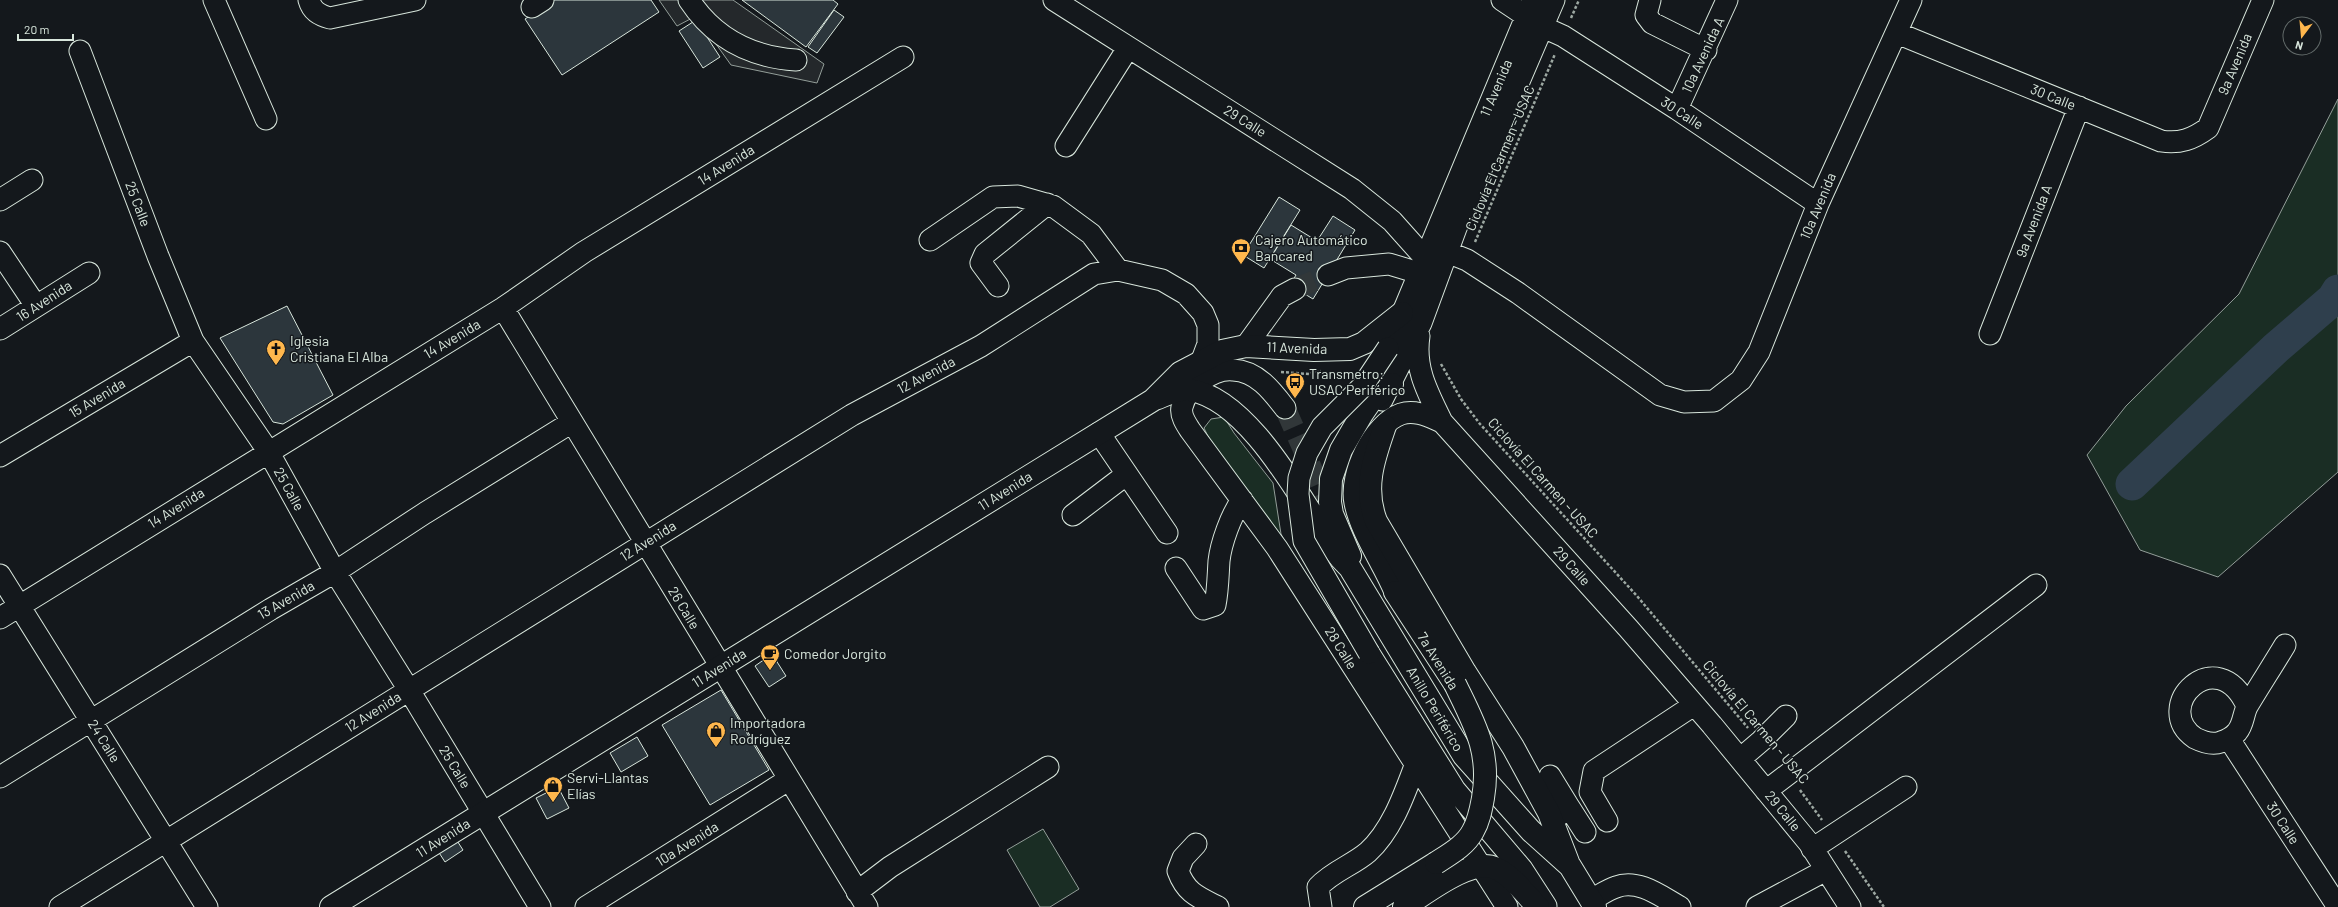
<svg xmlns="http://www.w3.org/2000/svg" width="2338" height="907" viewBox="0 0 2338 907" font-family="Barlow,sans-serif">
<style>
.green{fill:#1a2d24;stroke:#939e99}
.parking{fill:#24282b;stroke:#939e99}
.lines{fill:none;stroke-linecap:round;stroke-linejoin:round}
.river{stroke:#2f3f4d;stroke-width:33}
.building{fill:#2c363c;stroke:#d8e6dc}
.minor-tunnel{stroke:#313739;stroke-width:21;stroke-dasharray:21 10;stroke-linecap:butt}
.minor-casing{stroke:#d8e6dc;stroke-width:23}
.major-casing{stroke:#d8e6dc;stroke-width:24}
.path{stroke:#9da8a2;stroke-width:2.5;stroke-dasharray:3 2;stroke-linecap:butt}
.minor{stroke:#14181c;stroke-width:21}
.major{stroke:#14181c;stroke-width:22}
.minor-bridge-casing{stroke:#d8e6dc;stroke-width:23;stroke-linecap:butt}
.major-bridge-casing{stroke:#d8e6dc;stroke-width:24;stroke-linecap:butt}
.minor-bridge{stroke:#14181c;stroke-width:21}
.major-bridge{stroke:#14181c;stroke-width:22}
.labels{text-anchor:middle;stroke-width:3;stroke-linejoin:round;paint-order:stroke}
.street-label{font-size:14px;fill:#d8e6dc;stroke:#14181c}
.poi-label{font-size:14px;fill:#d8e6dc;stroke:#14181c;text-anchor:start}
</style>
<rect width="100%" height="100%" fill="#14181c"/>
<!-- green -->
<path class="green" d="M2338,99V472L2218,577L2140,550L2087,455L2126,406L2239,294Z
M1224,417L1234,433L1273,483L1281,534L1293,558L1218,457L1204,428L1211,419Z
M1043,829L1079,889L1050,907H1040L1007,850Z"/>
<!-- parking -->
<path class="parking" d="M659,0H733L824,64L817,83L731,65L696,16L677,26Z"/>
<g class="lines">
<!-- river -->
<path class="river" d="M2132,484L2276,348L2333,299L2338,291"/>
</g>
<!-- building -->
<path class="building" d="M554,0H651L659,12L562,75L525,19Z
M742,0H833L838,4L806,47Z
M834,10L844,17L817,53L808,47Z
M696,20L720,57L703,68L679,31Z
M1279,197L1300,210L1264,268L1243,255Z
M1333,216L1355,230L1313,299L1290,285L1296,275L1270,259L1291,225L1317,241Z
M287,306L333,395L283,424L273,422L220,338Z
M772,654L786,676L769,687L755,666Z
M721,690L769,770L710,805L662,725Z
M637,737L648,756L621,772L610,753Z
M558,787L569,808L547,819L536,798Z
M454,836L463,850L445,862L436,848Z"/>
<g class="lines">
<!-- minor-tunnel -->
<path class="minor-tunnel" d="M1295,289L1328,275
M1285,408L1330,510"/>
<defs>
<path id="minor" d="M214,0L266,119
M309,0C312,11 319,15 330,18L415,0
M689,0C714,38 751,57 796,60
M1054,0L1352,189L1392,221L1425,258
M1502,0L1526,16
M1650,0L1646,15L1652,23L1706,50
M532,7L543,0
M1543,27L1563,36L1677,109L1818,204
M1897,33L2161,141C2180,144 2193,139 2208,128L2263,0
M80,51L158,256L193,341L268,451L335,572L409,690L540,907
M1677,109L1727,0
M1066,146L1128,48
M0,200L32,180
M930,240L993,197L1018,196L1053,206L1091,234L1118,270
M0,252L36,306
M1447,252L1467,260L1518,293L1660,395L1684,402L1714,401L1741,380L1759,352L1818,204L1911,0
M1328,275L1346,268L1389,264L1419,273
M998,286L981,263L985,254L1047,204
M503,308L867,907
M0,329L89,273
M1990,334L2079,107
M1419,336C1414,369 1428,393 1442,422
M1246,346L1282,296L1295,289
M1388,348L1533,0
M1382,400L1421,323L1456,228L1554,0
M1285,408C1272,391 1257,371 1233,370C1213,368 1186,388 1182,407C1180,415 1186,424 1190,430L1277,548L1507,907
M1099,433L1167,533
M0,456L193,341
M1073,515L1127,474
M1176,568L1203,609L1215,605C1218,590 1218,576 1219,561C1221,543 1231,515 1242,500
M0,575L207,907
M1395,592C1383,563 1361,533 1355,503C1349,475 1373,424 1401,414C1415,409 1430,417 1442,422L1628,628L1712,725L1809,843L1850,907
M0,618L503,308L584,252L903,57
M1369,653L1455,790L1522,869L1546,906
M2247,706C2217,640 2150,707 2195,738C2203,742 2213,745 2221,742C2227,740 2233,737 2237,732C2244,724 2243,713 2248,705C2260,685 2273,665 2285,645
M2229,739L2338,907
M1740,759L1761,741L1786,716
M1550,776L1569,807
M0,777L271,609L335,572L425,513L572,422
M1766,791L2036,585
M1552,821L1569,807L1585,832
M1607,821L1590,792L1594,771L1694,705
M1196,844L1183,858L1178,871C1186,893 1198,897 1218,907
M1812,849L1906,787
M857,892L890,867L1048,767
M1591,900C1599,896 1607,890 1616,887C1638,878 1662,897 1680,907
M60,907L852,415L981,346L1094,274L1118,270L1162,280L1186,294L1203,313L1208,325V344L1202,360
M586,907L788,780
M1321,907L1318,887C1333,871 1353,865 1368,852C1392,830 1404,795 1415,766
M1757,907L1826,870"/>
<path id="major" d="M1155,399C1166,395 1178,388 1190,390C1241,398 1287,475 1313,516C1325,536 1333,552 1350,568L1464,756L1531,831L1570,866L1595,907
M1385,426C1374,458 1363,487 1376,521L1465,672L1513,747L1549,813L1568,862
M1350,556L1332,514L1330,502L1331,479L1341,450L1362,414L1371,401L1392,384
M1395,592L1455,684
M331,907L1153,400L1180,373L1222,351L1246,346L1314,350L1350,349L1364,343L1402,313
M1365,907L1436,863
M1404,907C1424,895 1471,857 1495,868C1512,875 1526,895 1538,907"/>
</defs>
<!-- minor casing -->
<use href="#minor" class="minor-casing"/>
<!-- major casing -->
<use href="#major" class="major-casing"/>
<!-- path -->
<path class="path" d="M1571,18L1579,0
M1475,242L1555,54
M1441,364L1461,399L1480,424L1637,596L1748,728
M1281,372L1309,374L1321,371
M1800,790L1822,820
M1845,851L1884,907"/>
<!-- minor -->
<use href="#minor" class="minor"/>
<!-- major -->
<use href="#major" class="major"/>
<defs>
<path id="minor-bridge" d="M1369,653L1304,541L1298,494L1299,478L1307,453L1322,427L1362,387L1388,348"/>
<path id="major-bridge" d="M1436,863C1450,854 1466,845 1473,831C1479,821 1481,809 1483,798C1491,752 1475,725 1455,684"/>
</defs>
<!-- minor-bridge casing -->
<use href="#minor-bridge" class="minor-bridge-casing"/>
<!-- major-bridge casing -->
<use href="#major-bridge" class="major-bridge-casing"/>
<!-- minor-bridge -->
<use href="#minor-bridge" class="minor-bridge"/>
<!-- major-bridge -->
<use href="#major-bridge" class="major-bridge"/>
</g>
<!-- icons -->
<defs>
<symbol id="bank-pin" viewBox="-11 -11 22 30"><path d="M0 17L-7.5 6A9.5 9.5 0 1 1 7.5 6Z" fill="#ffb74d" stroke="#14181c"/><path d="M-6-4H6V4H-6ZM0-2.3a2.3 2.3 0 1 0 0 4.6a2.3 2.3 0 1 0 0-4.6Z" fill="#111"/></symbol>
<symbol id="church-pin" viewBox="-11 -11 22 30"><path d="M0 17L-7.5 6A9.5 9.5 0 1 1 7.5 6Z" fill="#ffb74d" stroke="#14181c"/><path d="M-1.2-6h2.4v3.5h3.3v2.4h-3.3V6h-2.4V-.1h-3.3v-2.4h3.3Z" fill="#111"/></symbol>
<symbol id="bus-pin" viewBox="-11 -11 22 30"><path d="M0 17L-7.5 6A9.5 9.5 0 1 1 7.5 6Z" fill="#ffb74d" stroke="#14181c"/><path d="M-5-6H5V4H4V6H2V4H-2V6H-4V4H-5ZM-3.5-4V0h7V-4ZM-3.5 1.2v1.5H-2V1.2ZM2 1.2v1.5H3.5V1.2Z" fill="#111"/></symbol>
<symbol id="cafe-pin" viewBox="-11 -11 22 30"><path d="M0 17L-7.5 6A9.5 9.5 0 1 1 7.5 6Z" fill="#ffb74d" stroke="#14181c"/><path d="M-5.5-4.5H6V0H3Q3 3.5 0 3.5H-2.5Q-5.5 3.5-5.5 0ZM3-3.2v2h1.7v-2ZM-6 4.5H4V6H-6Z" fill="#111"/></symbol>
<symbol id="shop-pin" viewBox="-11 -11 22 30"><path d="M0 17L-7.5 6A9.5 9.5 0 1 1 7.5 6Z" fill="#ffb74d" stroke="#14181c"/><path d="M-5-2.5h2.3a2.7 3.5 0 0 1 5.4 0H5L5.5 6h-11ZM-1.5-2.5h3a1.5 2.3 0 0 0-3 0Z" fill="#111"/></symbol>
</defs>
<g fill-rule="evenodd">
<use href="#bank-pin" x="1230" y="237" width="22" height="30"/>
<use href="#church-pin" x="265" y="338" width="22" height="30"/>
<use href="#bus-pin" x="1284" y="371" width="22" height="30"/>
<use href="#cafe-pin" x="759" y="643" width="22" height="30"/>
<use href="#shop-pin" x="705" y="720" width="22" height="30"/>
<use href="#shop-pin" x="542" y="775" width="22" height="30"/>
</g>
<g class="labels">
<!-- street labels -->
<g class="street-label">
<text transform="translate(1703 55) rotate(-65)" y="5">10a Avenida A</text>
<text transform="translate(2235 64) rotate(-67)" y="5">9a Avenida</text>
<text transform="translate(1496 88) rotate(-67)" y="5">11 Avenida</text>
<text transform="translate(2053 97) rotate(22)" y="5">30 Calle</text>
<text transform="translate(1682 113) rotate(33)" y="5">30 Calle</text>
<text transform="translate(1245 121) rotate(32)" y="5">29 Calle</text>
<text transform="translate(1500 158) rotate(-67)" y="5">Ciclovía El Carmen - USAC</text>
<text transform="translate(726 165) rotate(-32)" y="5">14 Avenida</text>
<text transform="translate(138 204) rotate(69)" y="5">25 Calle</text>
<text transform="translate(1818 206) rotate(-67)" y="5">10a Avenida</text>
<text transform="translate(2034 221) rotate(-69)" y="5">9a Avenida A</text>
<text transform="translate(44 301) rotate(-33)" y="5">16 Avenida</text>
<text transform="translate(452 339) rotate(-31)" y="5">14 Avenida</text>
<text transform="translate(1297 348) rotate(2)" y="5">11 Avenida</text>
<text transform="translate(926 375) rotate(-28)" y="5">12 Avenida</text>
<text transform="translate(97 398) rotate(-31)" y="5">15 Avenida</text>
<text transform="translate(1543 478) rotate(48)" y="5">Ciclovía El Carmen - USAC</text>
<text transform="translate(289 489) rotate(61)" y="5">25 Calle</text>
<text transform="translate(1005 491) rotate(-32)" y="5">11 Avenida</text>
<text transform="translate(176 508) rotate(-32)" y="5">14 Avenida</text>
<text transform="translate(648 541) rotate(-32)" y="5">12 Avenida</text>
<text transform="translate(1572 566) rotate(48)" y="5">29 Calle</text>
<text transform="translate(286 600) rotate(-30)" y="5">13 Avenida</text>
<text transform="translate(684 608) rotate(59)" y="5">26 Calle</text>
<text transform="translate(1341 648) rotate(58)" y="5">28 Calle</text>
<text transform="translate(1438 661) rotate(58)" y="5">7a Avenida</text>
<text transform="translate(719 668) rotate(-32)" y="5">11 Avenida</text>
<text transform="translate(1435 709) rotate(59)" y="5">Anillo Periférico</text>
<text transform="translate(373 712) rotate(-32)" y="5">12 Avenida</text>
<text transform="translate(1756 722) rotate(50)" y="5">Ciclovía El Carmen - USAC</text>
<text transform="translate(104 741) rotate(58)" y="5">24 Calle</text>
<text transform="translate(455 767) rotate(59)" y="5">25 Calle</text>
<text transform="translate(1783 811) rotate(51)" y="5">29 Calle</text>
<text transform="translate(2283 823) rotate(57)" y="5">30 Calle</text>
<text transform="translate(443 838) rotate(-32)" y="5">11 Avenida</text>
<text transform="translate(687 844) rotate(-32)" y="5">10a Avenida</text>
</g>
<!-- poi labels -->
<g class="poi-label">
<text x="1255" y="245">Cajero Automático<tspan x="1255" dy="16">Bancared</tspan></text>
<text x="290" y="346">Iglesia<tspan x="290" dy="16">Cristiana El Alba</tspan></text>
<text x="1309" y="379">Transmetro:<tspan x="1309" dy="16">USAC Periférico</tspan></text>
<text x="784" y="659">Comedor Jorgito</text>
<text x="730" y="728">Importadora<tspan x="730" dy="16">Rodríguez</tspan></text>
<text x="567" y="783">Servi-Llantas<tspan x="567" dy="16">Elías</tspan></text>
</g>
</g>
<!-- north arrow -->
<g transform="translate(2302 36) rotate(196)"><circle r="19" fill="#14181c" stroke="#626a69"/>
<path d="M0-3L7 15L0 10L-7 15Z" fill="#ffb74d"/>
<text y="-6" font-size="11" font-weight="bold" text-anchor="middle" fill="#d8e6dc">N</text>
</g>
<!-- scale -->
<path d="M18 34v6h55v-6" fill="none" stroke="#d8e6dc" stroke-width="2"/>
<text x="24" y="34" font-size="12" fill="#d8e6dc" stroke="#14181c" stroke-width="3" paint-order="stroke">20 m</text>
</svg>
